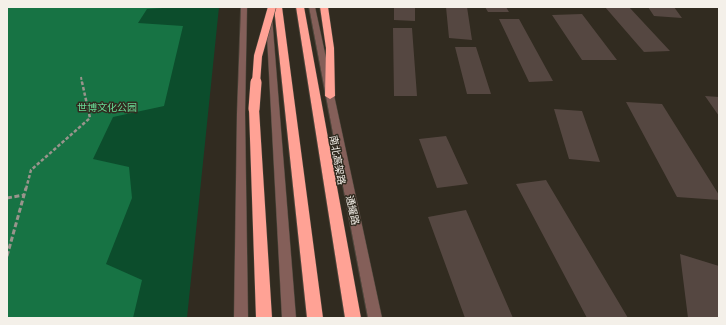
<svg xmlns="http://www.w3.org/2000/svg" width="726" height="325" viewBox="0 0 726 325" font-family="Overpass,'Noto Sans SC',sans-serif">
<style>
.green{fill:#0c4d2c}
.forest{fill:#177344}
.building{fill:#554741}
.lines{fill:none;stroke-linecap:round;stroke-linejoin:round}
.minor-casing{stroke:#4c473c;stroke-width:1}
.highway-casing{stroke:#4c473c;stroke-width:1}
.path-far2{stroke:#99948c;stroke-width:2;stroke-dasharray:3 1.5;stroke-linecap:butt}
.path-far1{stroke:#99948c;stroke-width:2.5;stroke-dasharray:3.5 2;stroke-linecap:butt}
.path{stroke:#99948c;stroke-width:3;stroke-dasharray:5 2.5;stroke-linecap:butt}
.minor{fill:#845f59;fill-rule:evenodd}
.highway{fill:#ffa295;fill-rule:evenodd}
.highway-bridge-far1-casing{stroke:#4c473c;stroke-width:9;stroke-linecap:butt}
.highway-bridge-casing{stroke:#4c473c;stroke-width:12;stroke-linecap:butt}
.highway-bridge-far1{stroke:#ffa295;stroke-width:8}
.highway-bridge{stroke:#ffa295;stroke-width:11}
.labels{text-anchor:middle;stroke-width:3;stroke-linejoin:round;paint-order:stroke}
.park-label{font-size:10px;fill:#68d995;stroke:#312b20}
.street-label{font-size:10px;fill:#f4f0e9;stroke:#312b20}
</style>
<rect width="100%" height="100%" fill="#312b20"/>
<!-- green -->
<path class="green" d="M7,7H219L187,318H7Z"/>
<!-- forest -->
<path class="forest" d="M7,7H178L147,9L138,23L183,26L164,106L113,117L93,159L129,167L132,198L106,264L142,280L133,318H7Z"/>
<!-- building -->
<path class="building" d="M394,7H415V21L394,20Z
M446,7H467L472,40L449,38Z
M485,7H506L509,12H488Z
M605,7H629L670,51L644,52Z
M648,7H674L682,18L654,16Z
M582,14L617,60H582L552,15Z
M499,19H519L553,81L529,82Z
M393,28H412L417,96H394Z
M455,47H476L491,94H467Z
M705,96L719,97V116Z
M626,102L662,104L719,195V200L677,197Z
M554,109L582,111L600,162L569,159Z
M446,136L468,184L437,188L419,139Z
M546,180L628,318H587L516,184Z
M466,210L513,318H465L428,217Z
M680,254L719,266V318H688Z"/>
<g class="lines">
<defs>
<path id="minor" d="M241,7H247L245,113L248,318H234L237,113Z
M309,7H315L382,318H368Z
M269,15L272,17L296,318H282L266,17Z"/>
<path id="highway" d="M274,7H282L323,318H307Z
M296,7H304L361,318H345Z
M320,7H328L334,48L335,96L330,99L325,96L326,48Z
M254,106L259,109L272,318H256L249,109Z"/>
</defs>
<!-- minor casing -->
<use href="#minor" class="minor-casing"/>
<!-- highway casing -->
<use href="#highway" class="highway-casing"/>
<!-- path-far2 -->
<path class="path-far2" d="M81,77L82,83"/>
<!-- path-far1 -->
<path class="path-far1" d="M26,189L31,170L90,118L82,82"/>
<!-- path -->
<path class="path" d="M7,198L24,195
M7,256L26,188"/>
<!-- minor -->
<use href="#minor" class="minor"/>
<!-- highway -->
<use href="#highway" class="highway"/>
<defs>
<path id="highway-bridge-far1" d="M256,83L258,56L272,7"/>
<path id="highway-bridge" d="M254,109L256,82"/>
</defs>
<!-- highway-bridge-far1 casing -->
<use href="#highway-bridge-far1" class="highway-bridge-far1-casing"/>
<!-- highway-bridge casing -->
<use href="#highway-bridge" class="highway-bridge-casing"/>
<!-- highway-bridge-far1 -->
<use href="#highway-bridge-far1" class="highway-bridge-far1"/>
<!-- highway-bridge -->
<use href="#highway-bridge" class="highway-bridge"/>
</g>
<g class="labels">
<!-- park labels -->
<g class="park-label">
<text x="107" y="111">世博文化公园</text>
</g>
<!-- street labels -->
<g class="street-label">
<text transform="translate(338 160) rotate(80)" y="4">南北高架路</text>
<text transform="translate(353 210) rotate(78)" y="4">通耀路</text>
</g>
</g>
<!-- border -->
<rect width="726" height="325" fill="none" stroke="#f4f0e9" stroke-width="16"/>
</svg>
